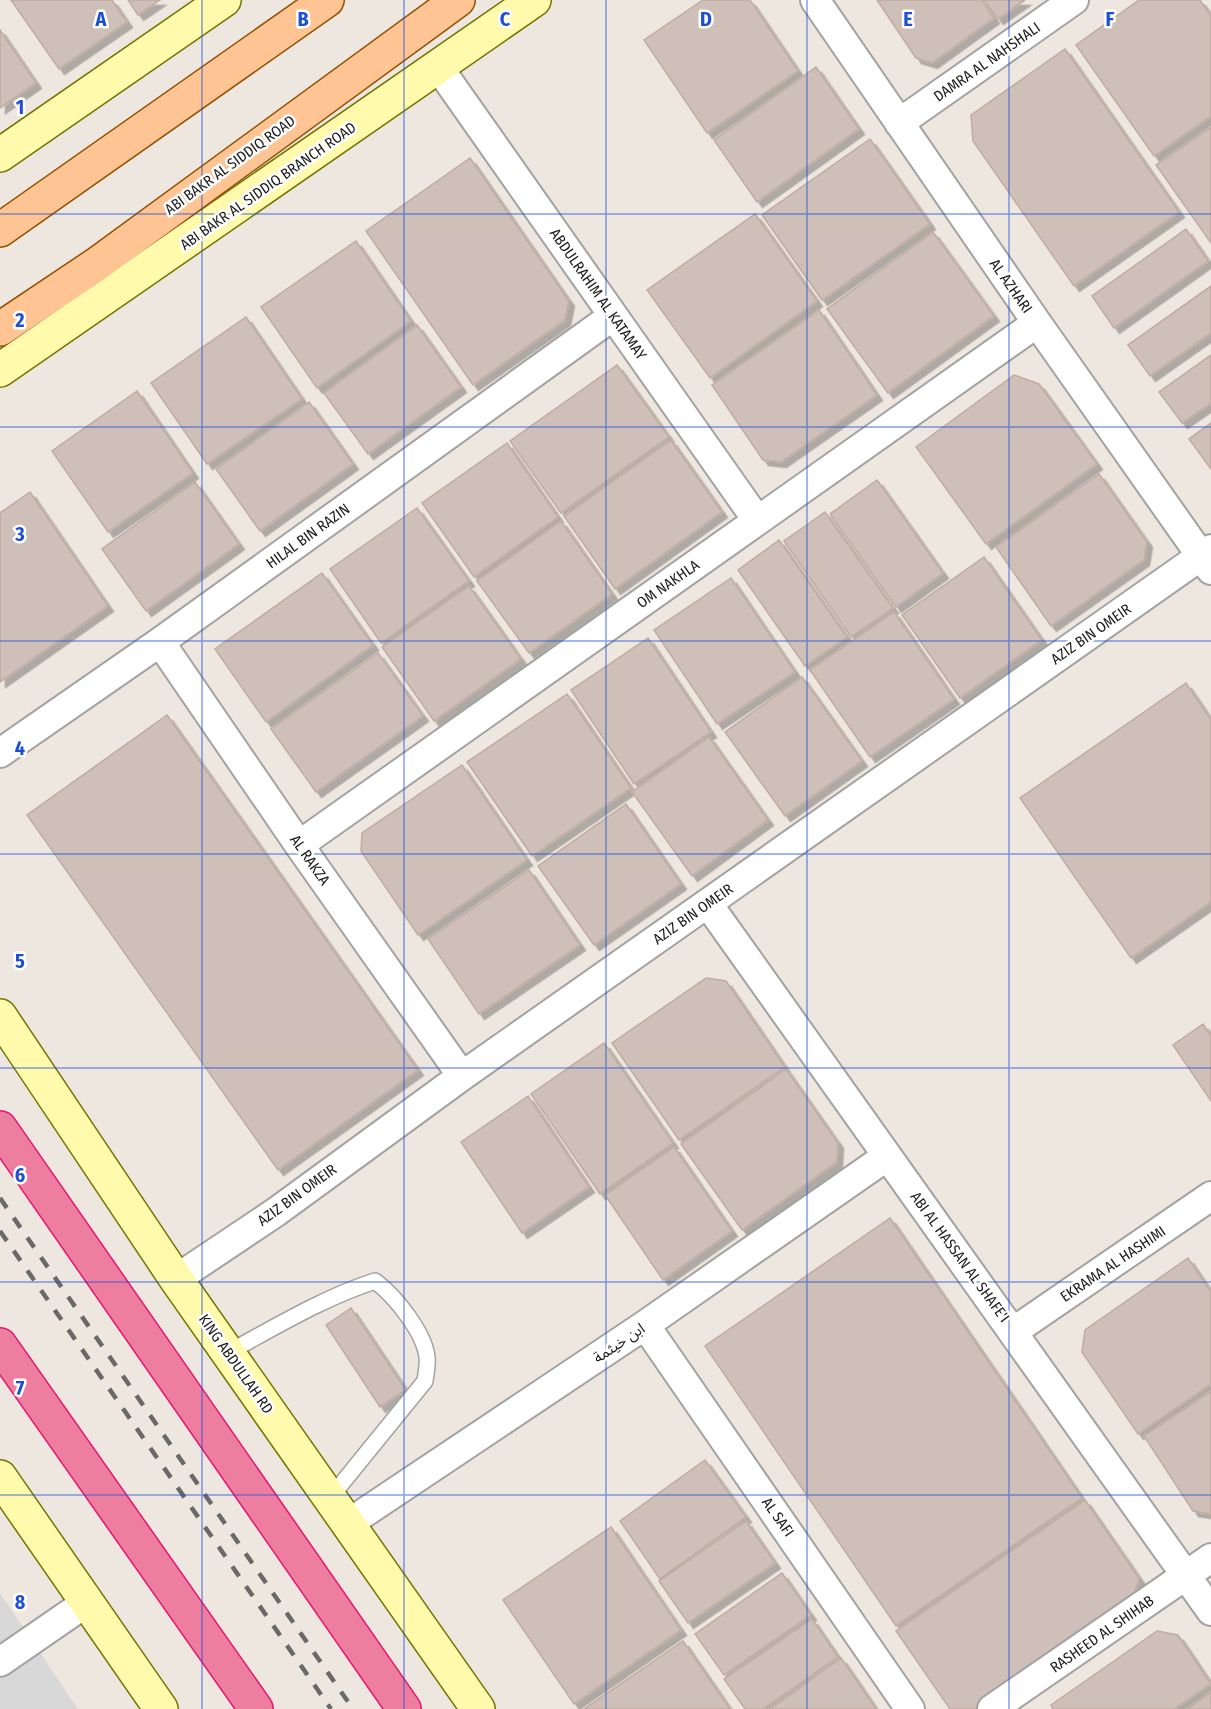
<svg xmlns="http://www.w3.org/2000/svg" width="1211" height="1709" viewBox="0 0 1211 1709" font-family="'Fira Sans Condensed','Noto Sans Arabic',sans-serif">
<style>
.residential{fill:#d9d8d8}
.building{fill:#cebfb8;stroke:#c1aba0;stroke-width:1.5;filter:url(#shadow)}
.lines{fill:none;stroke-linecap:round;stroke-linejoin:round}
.lane-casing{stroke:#a2a2a2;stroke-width:18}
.street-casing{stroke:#a2a2a2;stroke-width:32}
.secondary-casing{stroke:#747400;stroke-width:36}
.primary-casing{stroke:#925100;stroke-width:36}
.highway-casing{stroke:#e51473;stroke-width:36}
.lane{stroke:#fff;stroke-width:15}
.street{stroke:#fff;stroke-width:28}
.secondary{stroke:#fffaac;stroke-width:33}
.primary{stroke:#ffc493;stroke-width:33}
.highway{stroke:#ee7ea0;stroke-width:33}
.rail{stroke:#696969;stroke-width:4.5;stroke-dasharray:12 12;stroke-linecap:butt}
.grid{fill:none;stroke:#1d4ed8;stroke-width:1.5;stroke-opacity:0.55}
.labels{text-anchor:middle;stroke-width:5;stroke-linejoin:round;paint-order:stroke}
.street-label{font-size:15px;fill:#1b1b1b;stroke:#fff}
.grid-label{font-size:20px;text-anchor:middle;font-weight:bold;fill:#1d4ed8;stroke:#fff;stroke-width:5;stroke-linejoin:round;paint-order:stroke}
</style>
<defs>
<filter id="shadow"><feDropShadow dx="5.5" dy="5.5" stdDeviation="0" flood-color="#0004"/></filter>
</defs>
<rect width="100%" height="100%" fill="#eee7df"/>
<!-- residential -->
<path class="residential" d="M0,1593L78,1709H0Z"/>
<!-- building -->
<path class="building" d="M11,0H112L127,22L59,69Z
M128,0H160L138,15Z
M703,0H750L798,71L707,133L644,40Z
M877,0H982L994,18L932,63L916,58Z
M984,0H1025L998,19Z
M1139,0H1200L1211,16V116L1154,156L1076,45Z
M0,30L36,83L0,108Z
M1065,49L1179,212L1074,286L973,141L971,115Z
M816,67L859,129L757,202L714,140Z
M1211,127V243L1156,165Z
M870,139L930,224L822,300L762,215Z
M470,158L569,301L565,320L473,385L366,231Z
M755,214L817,301L710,378L647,290Z
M1186,229L1208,261L1114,328L1092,296Z
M933,232L994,316L888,393L827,309Z
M356,241L411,321L317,388L261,307Z
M1211,286V333L1150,376L1128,345Z
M819,310L877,395L781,462L763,460L712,385Z
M246,317L302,399L207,464L151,383Z
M417,325L461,387L368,454L324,393Z
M1211,355V403L1182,423L1159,392Z
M617,365L669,437L561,513L510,441Z
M1014,375L1039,384L1097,464L986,544L916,447Z
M137,391L193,473L108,532L52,451Z
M309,402L353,464L260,531L216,469Z
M1211,423V469L1189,439Z
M671,440L722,512L615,589L564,516Z
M507,443L558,517L474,577L422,503Z
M1099,474L1147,542L1144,560L1051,626L996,547Z
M877,480L943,573L896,607L830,514Z
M195,482L239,544L146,611L102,549Z
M30,492L108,606L0,682V513Z
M417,508L469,581L381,643L330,569Z
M825,512L893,608L851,637L784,541Z
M561,521L612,594L529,653L477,581Z
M779,540L847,637L805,666L738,570Z
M984,557L1042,640L960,698L902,615Z
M322,573L373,645L266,722L215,649Z
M731,578L795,672L717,724L654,630Z
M469,586L521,659L434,721L382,647Z
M894,612L954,699L870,757L810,670Z
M648,638L711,732L634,784L571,690Z
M378,653L423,716L316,792L271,729Z
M802,677L862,761L785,816L725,732Z
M1186,683L1211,720V902L1131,958L1020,798Z
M567,694L631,788L532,856L467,762Z
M167,715L418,1070L278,1170L27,815Z
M709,737L768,820L692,876L632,792Z
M462,765L527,860L418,935L361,851L362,833Z
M626,804L681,884L594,945L538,866Z
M529,870L580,945L479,1014L428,939Z
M706,978L726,981L785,1067L679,1140L612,1043Z
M1203,1024L1211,1036V1101L1173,1045Z
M604,1043L673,1143L600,1194L531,1094Z
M786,1069L838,1143L837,1162L742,1230L681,1144Z
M528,1096L589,1187L522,1233L461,1142Z
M674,1147L732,1231L663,1280L605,1195Z
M890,1218L1082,1498L896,1626L705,1346Z
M1188,1258L1211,1292V1384L1138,1434L1082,1352L1085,1330Z
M351,1308L406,1390L380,1407L326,1325Z
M1211,1391V1514L1193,1511L1144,1436Z
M705,1460L746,1517L660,1579L620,1521Z
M1085,1500L1139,1578L1132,1603L980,1709H950L896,1631Z
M746,1521L775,1563L688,1623L659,1581Z
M611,1527L681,1630L574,1704L503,1600Z
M782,1573L811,1615L724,1675L695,1634Z
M812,1619L838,1657L763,1709H745L724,1679Z
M1157,1631L1178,1635L1211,1684L1174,1709H1053L1051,1705Z
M683,1641L730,1709H584Z
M841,1658L876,1709H770Z
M1211,1692V1709H1187Z"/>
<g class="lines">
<defs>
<path id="lane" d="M229,1352C277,1326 323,1298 375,1281C395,1296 424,1332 427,1357C428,1364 426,1373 425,1381L330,1498"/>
<path id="street" d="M815,0L1037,323L1211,570
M439,68L757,520
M899,123L1074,0
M160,642L299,845L462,1076
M0,753L160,642L613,316
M299,845L1037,323
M708,904C874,1141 1045,1374 1211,1611
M176,1279L276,1212L462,1076L1211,549
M645,1325L910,1709
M1014,1331L1211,1196
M349,1523L645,1325L886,1157
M0,1662L87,1602
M992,1709L1211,1558"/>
<path id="secondary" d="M0,155L224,0
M0,370L534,0
M0,1016L176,1279L478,1709
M0,1477L161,1709"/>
<path id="primary" d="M0,230L327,0
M0,329L97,264L458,0"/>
<path id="highway" d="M0,1128L404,1709
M0,1345L256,1709"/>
</defs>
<!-- lane casing -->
<use href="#lane" class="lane-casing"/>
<!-- street casing -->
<use href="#street" class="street-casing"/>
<!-- secondary casing -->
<use href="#secondary" class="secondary-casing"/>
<!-- primary casing -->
<use href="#primary" class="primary-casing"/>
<!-- highway casing -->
<use href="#highway" class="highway-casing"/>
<!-- lane -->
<use href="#lane" class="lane"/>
<!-- street -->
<use href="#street" class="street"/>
<!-- secondary -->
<use href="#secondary" class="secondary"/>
<!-- primary -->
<use href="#primary" class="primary"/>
<!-- highway -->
<use href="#highway" class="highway"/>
<!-- rail -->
<path class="rail" d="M0,1198L353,1709
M0,1231L331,1709"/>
</g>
<!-- grid -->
<path class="grid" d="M202,0V1709M404,0V1709M606,0V1709M807,0V1709M1009,0V1709M0,214H1211M0,427H1211M0,641H1211M0,854H1211M0,1068H1211M0,1282H1211M0,1495H1211"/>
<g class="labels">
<!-- street labels -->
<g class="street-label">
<text transform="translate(987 62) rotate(-35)" y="5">DAMRA AL NAHSHALI</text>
<text transform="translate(230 165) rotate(-36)" y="5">ABI BAKR AL SIDDIQ ROAD</text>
<text transform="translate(268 186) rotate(-35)" y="5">ABI BAKR AL SIDDIQ BRANCH ROAD</text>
<text transform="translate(1011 286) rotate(55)" y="5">AL AZHARI</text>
<text transform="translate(598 294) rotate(55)" y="5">ABDULRAHIM AL KATAMAY</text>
<text transform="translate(308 536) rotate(-36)" y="5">HILAL BIN RAZIN</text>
<text transform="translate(668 584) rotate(-35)" y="5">OM NAKHLA</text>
<text transform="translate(1091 634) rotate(-35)" y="5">AZIZ BIN OMEIR</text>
<text transform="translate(310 860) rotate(55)" y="5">AL RAKZA</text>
<text transform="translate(693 914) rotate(-35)" y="5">AZIZ BIN OMEIR</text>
<text transform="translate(297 1195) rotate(-36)" y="5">AZIZ BIN OMEIR</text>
<text transform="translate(960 1257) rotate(54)" y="5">ABI AL HASSAN AL SHAFE'I</text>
<text transform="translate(1113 1264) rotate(-34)" y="5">EKRAMA AL HASHIMI</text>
<text transform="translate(619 1343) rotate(-34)" y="5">ابن خيثمة</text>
<text transform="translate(236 1364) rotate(55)" y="5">KING ABDULLAH RD</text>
<text transform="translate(778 1517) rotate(55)" y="5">AL SAFI</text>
<text transform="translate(1102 1634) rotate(-35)" y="5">RASHEED AL SHIHAB</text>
</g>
</g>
<g class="grid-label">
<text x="101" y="26">A</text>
<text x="303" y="26">B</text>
<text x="505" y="26">C</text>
<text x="706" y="26">D</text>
<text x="908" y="26">E</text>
<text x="1110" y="26">F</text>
<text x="20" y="114">1</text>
<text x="20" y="327">2</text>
<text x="20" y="541">3</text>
<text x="20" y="755">4</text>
<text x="20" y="968">5</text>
<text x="20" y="1182">6</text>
<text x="20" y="1395">7</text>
<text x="20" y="1609">8</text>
</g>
</svg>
